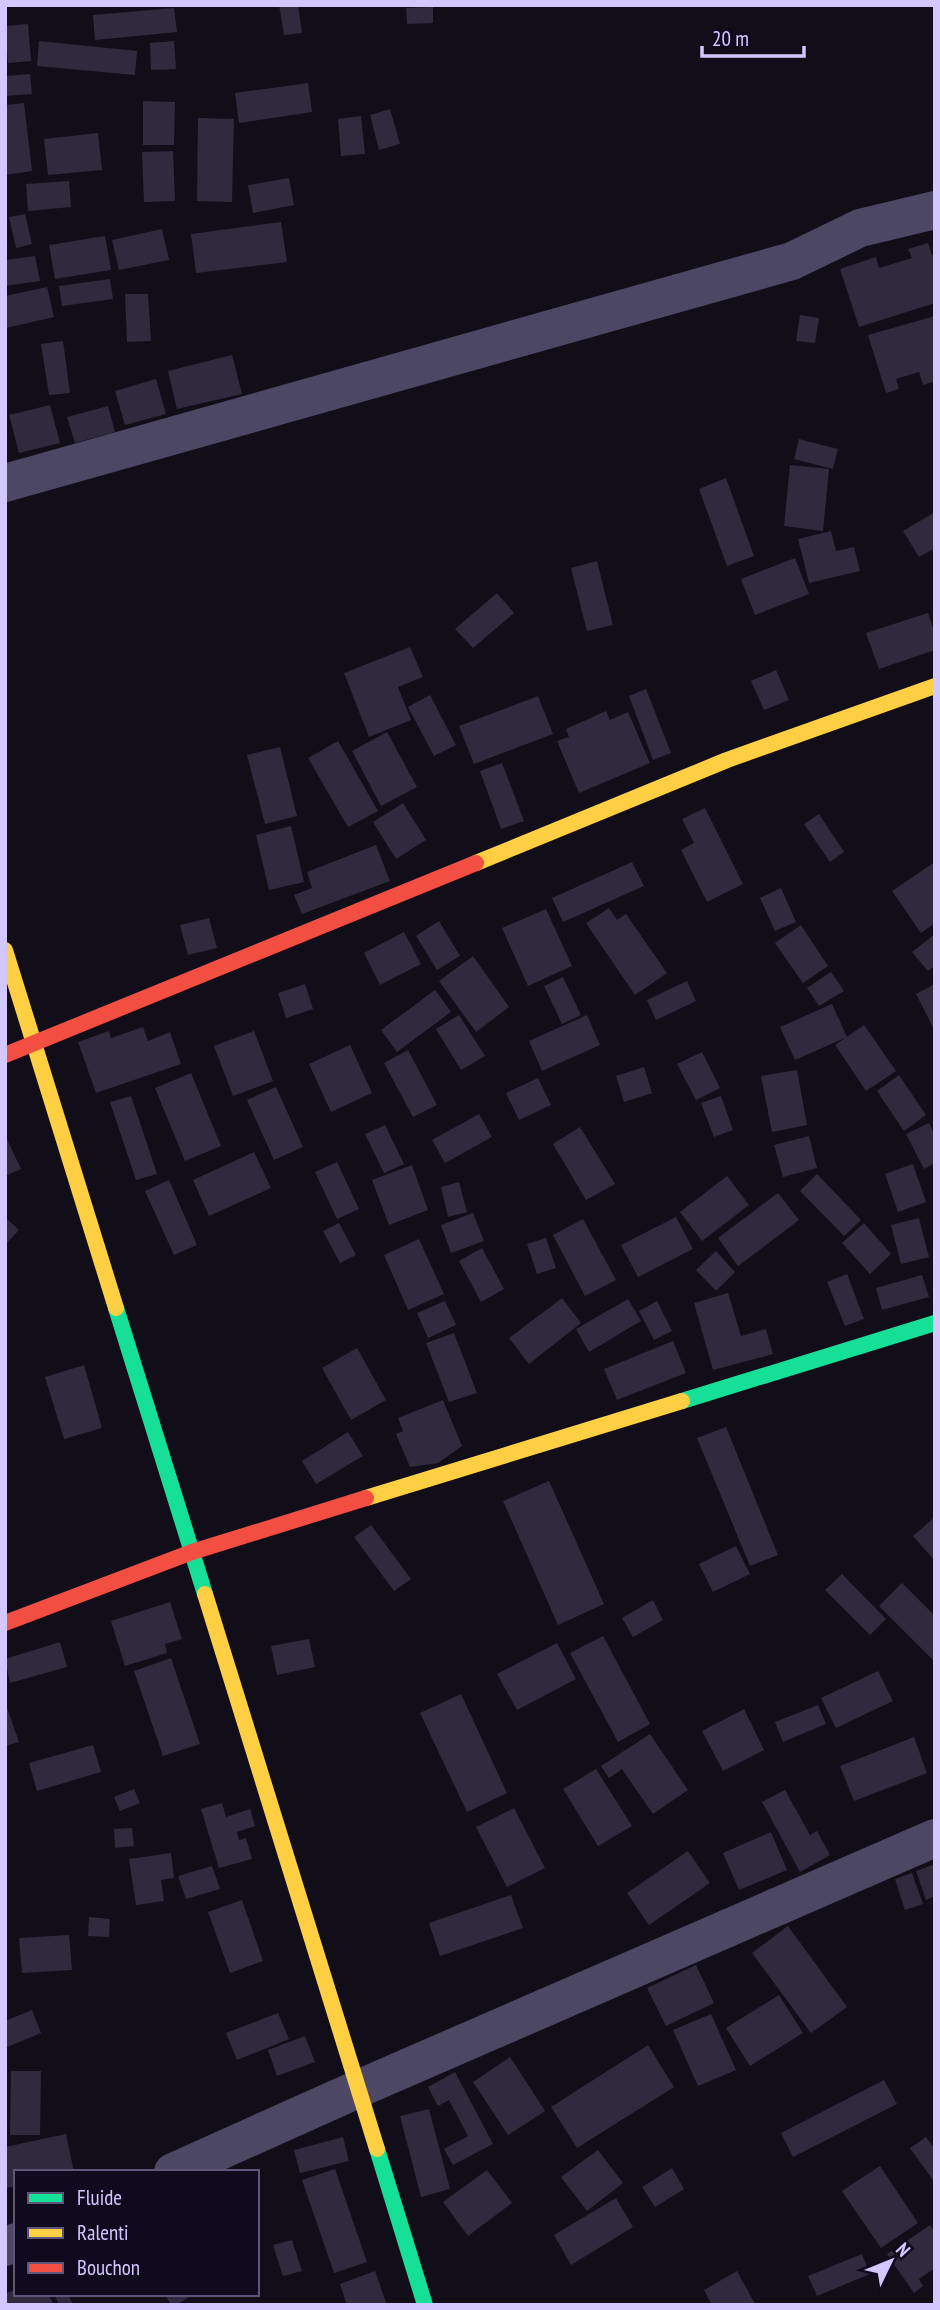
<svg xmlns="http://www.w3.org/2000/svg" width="940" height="2310" viewBox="0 0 940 2310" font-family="'PT Sans Narrow',sans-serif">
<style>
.building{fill:#2f2a3d}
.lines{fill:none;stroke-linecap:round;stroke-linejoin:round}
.street{stroke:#4c4863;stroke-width:38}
.fast{stroke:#16e098;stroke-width:16}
.slow{stroke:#ffcf43;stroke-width:16}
.jam{stroke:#f24e42;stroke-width:16}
</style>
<rect width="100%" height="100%" fill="#110e1a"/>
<!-- building -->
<path class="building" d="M279,5H298L302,33L284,35Z
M433,7V23L407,24L406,8Z
M174,8L177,32L95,40L93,15Z
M28,24L31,61L8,63L5,26Z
M39,41L137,51L135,75L37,66Z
M174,41L176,69L151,70L150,43Z
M30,74L32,94L5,96V76Z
M308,83L312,112L239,123L235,93Z
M143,101L175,102L174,145H143Z
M24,103L32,171L5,175V105Z
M390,109L400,144L379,150L370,115Z
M361,116L365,154L341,156L338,119Z
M198,118L234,119L232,202L197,201Z
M98,133L102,170L48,175L44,139Z
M173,151L175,201L144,202L142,152Z
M289,178L294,205L253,213L248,185Z
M69,181L71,207L28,211L26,184Z
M25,214L32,244L16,248L9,217Z
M281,222L287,262L196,273L191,234Z
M162,229L169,260L119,270L112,240Z
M105,236L111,270L55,279L49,245Z
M928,243L932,255L935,254V303L859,327L840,269L876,257L879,268L912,258L908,249Z
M35,256L40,281L5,286V260Z
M110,279L113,299L62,306L59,286Z
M47,287L54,317L6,328L5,296Z
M125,294H148L151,341L127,342Z
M800,315L819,318L815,343L796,341Z
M935,316V367H933L935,381L923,385L919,372L896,379L899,389L886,393L868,335Z
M63,341L70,393L49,395L41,344Z
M232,355L242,394L177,409L168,371Z
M156,379L166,414L125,425L115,391Z
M50,405L60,443L19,453L9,415Z
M108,406L115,432L75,443L67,417Z
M799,439L838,449L833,469L794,459Z
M790,465L829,469L823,531L784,526Z
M726,478L754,556L727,566L699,489Z
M935,512V548L919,557L903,531Z
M831,531L836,551L854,547L860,571L809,583L798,539Z
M795,558L809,594L755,615L741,579Z
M597,561L613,625L587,631L571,568Z
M497,593L514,613L473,648L455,629Z
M928,613L935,634V650L879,669L866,633Z
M410,647L423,677L398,687L411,720L369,737L344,673Z
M776,670L789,700L764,710L751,681Z
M646,689L671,753L653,760L629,696Z
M430,695L456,745L434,756L408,707Z
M538,696L553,734L474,764L459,726Z
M606,711L610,720L628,712L650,763L579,793L557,741L569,737L566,729Z
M387,732L417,787L381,806L352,751Z
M338,741L378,811L348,827L308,758Z
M280,747L297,816L265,824L247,755Z
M502,763L524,821L501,829L480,771Z
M403,803L426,840L396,859L373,822Z
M705,808L743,884L707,902L681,850L694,843L682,819Z
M819,814L844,852L830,862L804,824Z
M291,826L304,882L269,890L256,835Z
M376,845L390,881L302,914L294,895L312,888L307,872Z
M632,862L644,886L563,922L552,898Z
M935,862V923L921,933L892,891Z
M781,888L796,922L775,931L760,898Z
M609,908L617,920L626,914L667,973L635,995L586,923Z
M546,909L572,966L528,986L502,928Z
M209,918L217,948L188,955L180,925Z
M439,921L460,956L437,970L416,936Z
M801,925L828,966L803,983L775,943Z
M404,932L421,964L380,985L364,953Z
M935,934V966L928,971L912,952Z
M473,956L509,1007L476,1032L439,981Z
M831,972L844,991L819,1006L807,988Z
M563,977L581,1015L562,1024L544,986Z
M687,981L696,1001L656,1020L647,1000Z
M305,984L313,1009L286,1018L278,993Z
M935,984V1031L916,994Z
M435,990L451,1012L397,1052L381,1030Z
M832,1004L847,1037L795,1060L780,1027Z
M459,1015L485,1056L461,1070L436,1029Z
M587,1015L600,1045L542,1071L529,1041Z
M864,1025L896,1071L866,1091L835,1045Z
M143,1027L148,1041L170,1032L181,1064L96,1093L78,1042L109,1031L111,1038Z
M254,1031L273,1081L233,1096L214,1046Z
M350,1045L372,1093L331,1112L309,1064Z
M408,1050L437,1105L413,1117L384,1063Z
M702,1052L720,1088L696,1100L677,1064Z
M644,1067L652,1093L624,1102L616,1076Z
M797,1070L807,1125L772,1132L761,1076Z
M191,1073L221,1146L185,1161L155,1088Z
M899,1075L926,1115L904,1131L877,1091Z
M538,1078L551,1105L519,1120L506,1093Z
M276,1087L303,1147L274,1160L247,1100Z
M131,1096L157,1174L136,1180L110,1102Z
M721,1096L733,1130L714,1137L701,1103Z
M479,1114L492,1137L445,1163L432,1140Z
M929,1123L935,1135V1163L924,1169L906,1134Z
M385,1125L404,1164L384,1173L365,1134Z
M580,1127L615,1184L586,1200L553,1144Z
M5,1135L21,1169L5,1176Z
M809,1136L817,1168L783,1177L774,1145Z
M254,1152L271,1188L209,1216L193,1180Z
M337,1162L359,1209L337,1219L315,1172Z
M913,1164L926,1202L898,1212L885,1174Z
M412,1165L428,1210L389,1225L372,1180Z
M817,1174L861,1220L844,1236L800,1191Z
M727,1176L749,1205L702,1241L680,1212Z
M169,1180L197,1245L174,1255L145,1191Z
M459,1182L467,1212L448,1217L441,1187Z
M778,1193L799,1220L738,1266L718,1238Z
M473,1213L484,1241L451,1253L441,1225Z
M5,1217L19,1230L5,1245Z
M676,1217L693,1249L638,1277L621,1245Z
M919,1218L929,1257L901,1264L891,1225Z
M583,1219L616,1280L585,1296L553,1235Z
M339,1223L356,1255L340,1263L323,1231Z
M864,1223L891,1254L870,1274L842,1243Z
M546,1238L556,1268L537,1274L527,1244Z
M419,1239L444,1294L408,1310L384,1255Z
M482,1248L504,1289L481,1302L459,1261Z
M716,1251L735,1272L716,1291L696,1270Z
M847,1274L864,1319L845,1326L827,1282Z
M922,1275L929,1297L882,1310L876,1288Z
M728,1293L741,1336L766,1329L773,1354L713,1370L694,1303Z
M562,1298L581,1323L529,1364L509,1338Z
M628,1299L641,1321L589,1352L576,1329Z
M445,1301L456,1325L428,1338L417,1313Z
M657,1301L672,1331L654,1340L639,1311Z
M454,1333L477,1393L449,1402L426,1343Z
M673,1341L686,1373L617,1400L604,1369Z
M357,1348L386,1400L351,1420L322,1368Z
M84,1365L102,1428L64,1439L45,1377Z
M443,1400L462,1446L438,1463L410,1467L396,1434L403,1431L398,1418Z
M726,1427L778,1555L750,1566L697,1438Z
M348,1432L363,1456L316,1484L302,1461Z
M549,1481L604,1604L558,1625L503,1501Z
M935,1517V1561L913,1536Z
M371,1525L411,1579L394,1591L354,1537Z
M736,1546L750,1574L713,1592L699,1564Z
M842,1574L886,1619L870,1635L825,1590Z
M902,1583L935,1616V1662L879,1606Z
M653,1600L663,1620L633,1637L622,1618Z
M170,1602L182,1639L165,1644L167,1653L125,1666L111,1621Z
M603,1636L650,1724L618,1742L570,1653Z
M309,1639L315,1667L277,1675L271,1646Z
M60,1642L67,1667L10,1683L5,1659Z
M557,1643L576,1679L517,1710L497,1674Z
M171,1658L200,1744L163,1756L134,1671Z
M878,1671L893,1701L836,1728L821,1698Z
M461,1694L507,1793L467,1812L420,1713Z
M5,1702L19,1742L5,1746Z
M818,1705L826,1724L783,1742L775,1722Z
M744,1709L764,1750L723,1771L702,1731Z
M650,1734L688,1790L653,1814L622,1769L609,1778L601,1766Z
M914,1737L927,1773L854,1801L840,1766Z
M93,1745L101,1772L37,1791L29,1763Z
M596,1769L632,1826L598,1846L563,1789Z
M134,1789L140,1803L120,1811L114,1797Z
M785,1790L810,1835L817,1831L830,1855L800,1872L762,1802Z
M222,1803L226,1817L250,1809L255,1826L237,1832L239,1840L246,1838L252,1859L219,1868L201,1809Z
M514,1808L545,1868L507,1887L476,1827Z
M132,1828L134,1846L115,1848L114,1829Z
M771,1832L787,1870L739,1890L723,1853Z
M688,1851L710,1883L649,1925L627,1893Z
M171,1853L174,1878L161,1880L164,1901L136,1905L129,1859Z
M935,1864V1896L926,1900L916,1871Z
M212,1866L220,1889L186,1899L178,1876Z
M912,1873L923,1904L905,1910L895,1879Z
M511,1895L523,1928L440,1956L429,1923Z
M242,1900L263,1961L230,1973L208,1912Z
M89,1917L110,1919L109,1937L88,1936Z
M788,1926L847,2007L811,2033L752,1953Z
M69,1935L72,1970L22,1973L19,1938Z
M696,1965L714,2003L666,2026L647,1988Z
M779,1995L803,2033L750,2066L726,2028Z
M32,2010L41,2033L5,2048V2021Z
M278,2013L289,2039L237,2060L226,2033Z
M711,2014L736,2070L698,2086L673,2030Z
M305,2036L315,2062L277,2076L268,2050Z
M648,2045L674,2087L577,2148L551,2107Z
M510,2057L545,2111L508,2135L473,2082Z
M11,2071H41L40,2135H10Z
M455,2072L493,2144L453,2165L444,2149L468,2136L449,2100L438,2106L428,2087Z
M884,2080L897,2104L793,2157L781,2133Z
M429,2109L450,2189L421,2197L400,2116Z
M66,2134L74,2172H16V2186L5,2188V2147Z
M343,2137L349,2161L300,2173L294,2150Z
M926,2137L935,2149V2183L910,2148Z
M598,2150L623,2183L587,2211L561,2177Z
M880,2166L918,2223L881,2248L842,2191Z
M672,2168L684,2189L655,2207L642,2187Z
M335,2169L367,2262L334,2273L302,2180Z
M487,2170L512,2203L468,2236L443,2202Z
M616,2198L633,2227L571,2265L554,2235Z
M930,2225L935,2232V2268L919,2279L923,2286L914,2293L887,2254Z
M292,2240L302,2271L283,2276L273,2245Z
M862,2254L870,2274L817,2296L808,2276Z
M375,2271L387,2305H347L340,2284Z
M737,2271L755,2304L712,2305L704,2290Z
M16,2289V2294H48L54,2305H5V2294Z
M54,2294H68L73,2305H59Z
M165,2294H194L176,2305H171Z"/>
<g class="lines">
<!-- street -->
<path class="street" d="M5,483L792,261L860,228L935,210
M173,2172L358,2089L935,1838
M5,2247L16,2242"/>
<!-- fast -->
<path class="fast" d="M116,1308L205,1594
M682,1401L935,1323
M377,2149L425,2305"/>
<!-- slow -->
<path class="slow" d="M476,863L727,760L935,686
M5,950L116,1308
M366,1498L682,1401
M205,1594L377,2149"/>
<!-- jam -->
<path class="jam" d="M5,1055L476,863
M5,1623L192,1552L366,1498"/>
</g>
<!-- border -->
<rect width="940" height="2310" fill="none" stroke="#d2c7ff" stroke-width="14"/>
<!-- legend -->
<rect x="14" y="2170" width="245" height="126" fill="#0f0a1e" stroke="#5d5678" stroke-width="2"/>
<rect x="28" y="2193" width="35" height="10" fill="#16e098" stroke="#5d5678" stroke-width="2"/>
<text x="77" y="2205" font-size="21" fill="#d2c7ff">Fluide</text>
<rect x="28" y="2228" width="35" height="10" fill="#ffcf43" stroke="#5d5678" stroke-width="2"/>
<text x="77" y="2240" font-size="21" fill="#d2c7ff">Ralenti</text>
<rect x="28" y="2263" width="35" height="10" fill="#f24e42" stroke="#5d5678" stroke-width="2"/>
<text x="77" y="2275" font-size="21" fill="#d2c7ff">Bouchon</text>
<!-- north arrow -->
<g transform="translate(891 2261) rotate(47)" stroke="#0f0a1e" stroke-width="5" paint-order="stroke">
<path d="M0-5L12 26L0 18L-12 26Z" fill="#d2c7ff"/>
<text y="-10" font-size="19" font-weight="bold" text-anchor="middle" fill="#d2c7ff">N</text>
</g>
<!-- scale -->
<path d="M702 46v10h102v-10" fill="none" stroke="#d2c7ff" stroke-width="3.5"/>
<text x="712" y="46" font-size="21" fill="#d2c7ff" stroke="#0f0a1e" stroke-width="5" paint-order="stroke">20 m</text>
</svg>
